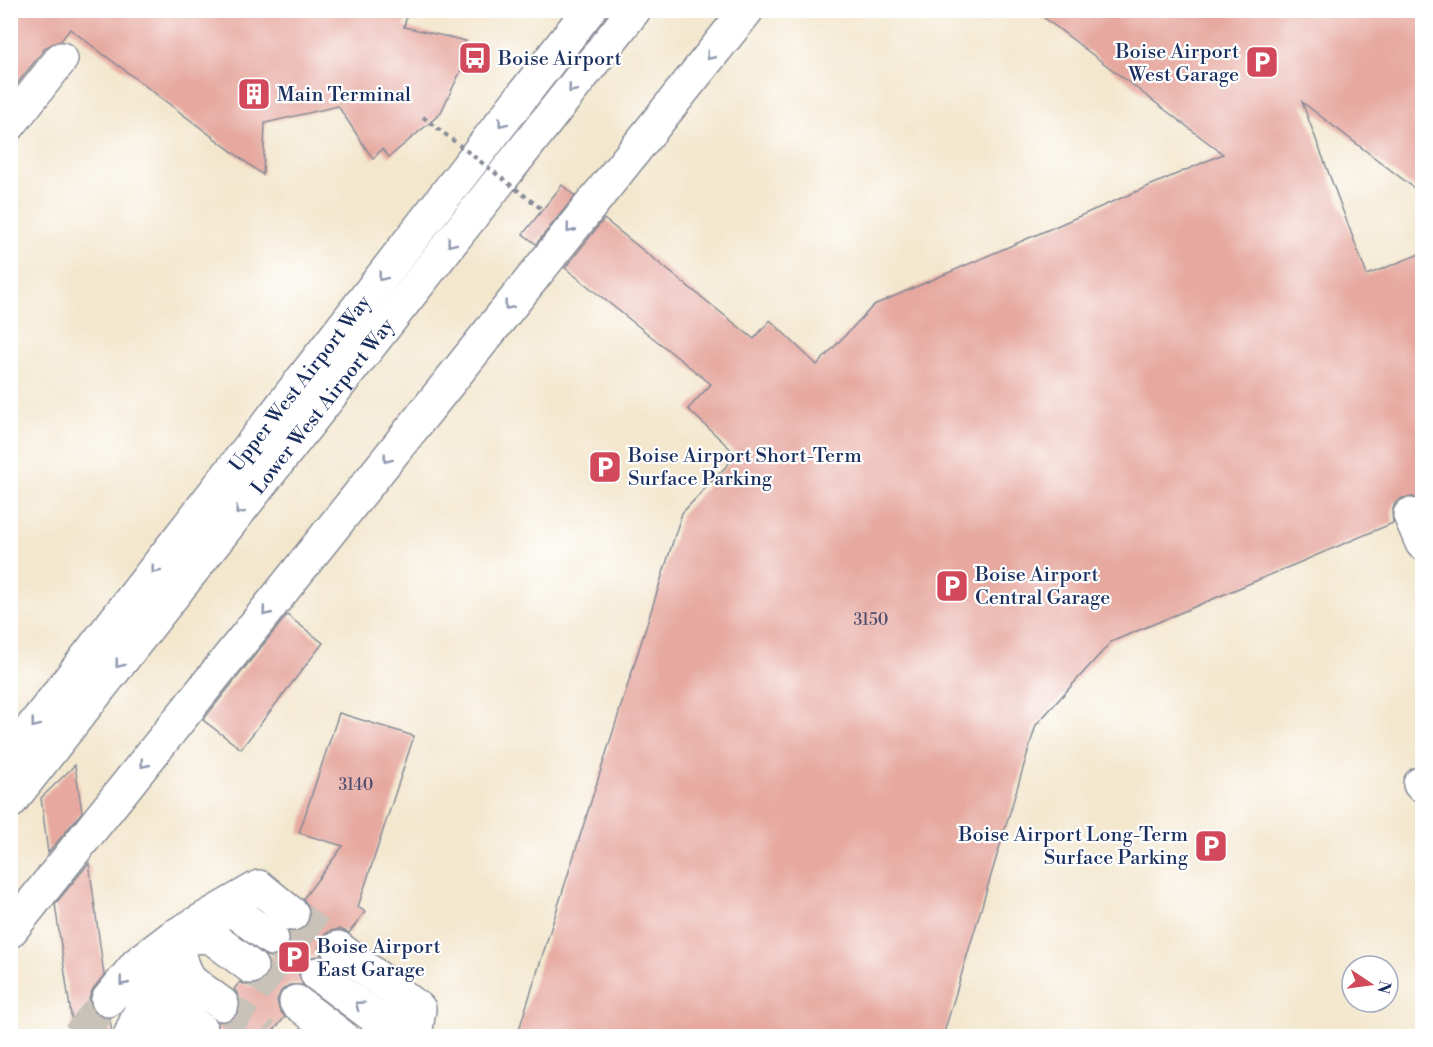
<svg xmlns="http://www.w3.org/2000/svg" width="1433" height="1047" viewBox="0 0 1433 1047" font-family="'Libre Bodoni',serif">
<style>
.building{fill:#e6a89f}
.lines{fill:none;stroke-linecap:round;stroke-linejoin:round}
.minor-tunnel{stroke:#c8c2b8;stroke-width:33;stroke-dasharray:33 16;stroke-linecap:butt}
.minor-casing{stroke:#878b96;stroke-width:36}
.major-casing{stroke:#878b96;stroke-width:36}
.minor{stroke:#fff;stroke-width:33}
.major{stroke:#fff;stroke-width:33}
.path-bridge{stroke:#878b96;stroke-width:4;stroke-dasharray:4.5 4.5;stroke-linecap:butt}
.oneway{stroke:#8d97ae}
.labels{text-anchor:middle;stroke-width:4.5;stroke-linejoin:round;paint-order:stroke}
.number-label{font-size:16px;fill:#4e4d6e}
.poi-label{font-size:20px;fill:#1b2f5e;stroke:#fff;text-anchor:start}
.street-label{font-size:20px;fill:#1b2f5e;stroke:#fff}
</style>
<rect width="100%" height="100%" fill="#fff"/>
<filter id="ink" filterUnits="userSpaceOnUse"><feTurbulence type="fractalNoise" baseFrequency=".0167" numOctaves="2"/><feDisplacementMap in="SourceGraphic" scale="12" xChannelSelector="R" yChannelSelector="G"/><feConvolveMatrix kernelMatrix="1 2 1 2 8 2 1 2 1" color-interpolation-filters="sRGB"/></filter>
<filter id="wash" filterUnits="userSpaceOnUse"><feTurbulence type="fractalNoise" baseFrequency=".008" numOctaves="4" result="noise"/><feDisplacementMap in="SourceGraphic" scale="24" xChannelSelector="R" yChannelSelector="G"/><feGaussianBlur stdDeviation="1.35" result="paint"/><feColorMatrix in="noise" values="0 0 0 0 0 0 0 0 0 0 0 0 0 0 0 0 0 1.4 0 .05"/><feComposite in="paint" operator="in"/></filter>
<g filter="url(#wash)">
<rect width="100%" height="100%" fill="#f3e7ce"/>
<g id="blocks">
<!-- building -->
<path class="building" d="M10,10H408L404,27L466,41L459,53L468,56L440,114L389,157L382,149L373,159L338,106L265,123L263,175L70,29L61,41L46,47L10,93Z
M1034,10H1422V194L1302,102L1367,275L1422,253V501L1413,497L1402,498L1395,503L1392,512L1393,523L1111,642L1036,725L943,1036H517L682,513L737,455L688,409L711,384L565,268L604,219L754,339L770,320L817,365L874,305L1223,154Z
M562,185L575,196L536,244L523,234Z
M287,615L323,643L241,749L203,720Z
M339,713L414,736L358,907L365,912L349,933L340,929L330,931L323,936L319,946L321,956L310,957L302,962L298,972L303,985H289L281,991L277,1000L279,1009L285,1017L269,1036H218V1022L229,1021L237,1015L241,1005L239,996L234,989L240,982L249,986L259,984L266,979L270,969L265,956H280L287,950L291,942L289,932L299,931L307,925L310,918V908L303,899L343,846L299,833Z
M75,765L82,812L48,853L41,798Z
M89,863L104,975L93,989L89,998L90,1006L97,1015L110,1018L112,1036H74L55,904Z"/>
</g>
</g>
<g filter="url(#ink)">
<use href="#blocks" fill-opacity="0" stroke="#878b96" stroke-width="1.5"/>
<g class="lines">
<!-- minor-tunnel -->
<path class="minor-tunnel" d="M292,914L338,948
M272,939L317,974
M251,967L296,1002
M222,1004L265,1036
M78,1036L108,1000"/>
<defs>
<path id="minor" d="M10,124L61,59
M1410,515L1422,543
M1420,784H1422
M10,931L747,10
M173,938L210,936L251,967
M172,939L189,980L222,1004
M338,948L419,1009L415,1036
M168,969L164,1001L201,1030
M317,974L400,1036
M156,992L148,1021L167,1036
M108,1000L137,964L171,938L259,887L292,914
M296,1002L341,1036
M130,1036L171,938L231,909L272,939"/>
<g id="major">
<path id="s1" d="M10,756L589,10"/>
<path id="s2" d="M10,802L634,10"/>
</g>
</defs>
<!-- minor casing -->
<use href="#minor" class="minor-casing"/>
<!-- major casing -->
<use href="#major" class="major-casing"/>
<!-- minor -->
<use href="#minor" class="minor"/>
<!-- major -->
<use href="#major" class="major"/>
<!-- path-bridge -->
<path class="path-bridge" d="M423,117L543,210"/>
</g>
<!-- one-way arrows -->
<defs><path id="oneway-chevron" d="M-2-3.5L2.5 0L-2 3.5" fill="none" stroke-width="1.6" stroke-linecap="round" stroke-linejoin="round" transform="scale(1.5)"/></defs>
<g class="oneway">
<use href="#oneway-chevron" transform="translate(710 56) rotate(129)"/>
<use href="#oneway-chevron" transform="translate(572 89) rotate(128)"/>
<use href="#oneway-chevron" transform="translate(502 123) rotate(128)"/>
<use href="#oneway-chevron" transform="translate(570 229) rotate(129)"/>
<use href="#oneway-chevron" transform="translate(451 243) rotate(128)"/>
<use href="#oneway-chevron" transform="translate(382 277) rotate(128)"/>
<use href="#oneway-chevron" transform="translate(508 306) rotate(128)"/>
<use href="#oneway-chevron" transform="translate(387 459) rotate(128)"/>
<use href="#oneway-chevron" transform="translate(239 511) rotate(128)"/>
<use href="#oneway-chevron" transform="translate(155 570) rotate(128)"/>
<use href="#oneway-chevron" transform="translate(266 612) rotate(129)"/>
<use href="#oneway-chevron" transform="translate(119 664) rotate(128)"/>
<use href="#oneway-chevron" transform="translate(35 724) rotate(128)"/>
<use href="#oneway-chevron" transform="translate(144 764) rotate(129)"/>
<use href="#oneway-chevron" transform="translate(123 982) rotate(129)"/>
<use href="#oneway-chevron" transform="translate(359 1005) rotate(-143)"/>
</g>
</g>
<!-- icons -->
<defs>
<symbol id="bus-square" viewBox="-11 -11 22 22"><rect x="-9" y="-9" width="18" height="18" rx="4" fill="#d1495b" stroke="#fff"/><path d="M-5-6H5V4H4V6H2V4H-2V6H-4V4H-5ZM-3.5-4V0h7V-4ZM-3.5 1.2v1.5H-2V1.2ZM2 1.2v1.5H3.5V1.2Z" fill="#fff"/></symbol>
<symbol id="parking-square" viewBox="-11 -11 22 22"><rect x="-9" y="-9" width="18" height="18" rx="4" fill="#d1495b" stroke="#fff"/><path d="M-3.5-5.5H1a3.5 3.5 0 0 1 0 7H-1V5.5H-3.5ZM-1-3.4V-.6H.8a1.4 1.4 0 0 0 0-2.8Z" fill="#fff"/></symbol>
<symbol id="building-square" viewBox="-11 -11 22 22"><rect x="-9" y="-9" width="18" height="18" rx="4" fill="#d1495b" stroke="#fff"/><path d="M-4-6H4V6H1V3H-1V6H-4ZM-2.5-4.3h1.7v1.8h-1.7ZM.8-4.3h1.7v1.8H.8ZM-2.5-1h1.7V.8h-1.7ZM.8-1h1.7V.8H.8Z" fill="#fff"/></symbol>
</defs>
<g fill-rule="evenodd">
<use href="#bus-square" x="456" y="39" width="38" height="38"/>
<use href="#parking-square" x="1243" y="43" width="38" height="38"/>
<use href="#building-square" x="235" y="75" width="38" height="38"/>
<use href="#parking-square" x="586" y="448" width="38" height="38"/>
<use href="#parking-square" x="933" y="567" width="38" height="38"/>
<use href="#parking-square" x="1192" y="827" width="38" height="38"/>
<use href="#parking-square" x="275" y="938" width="38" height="38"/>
</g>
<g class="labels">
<!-- number labels -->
<g class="number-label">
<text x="871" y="625">3150</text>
<text x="356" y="790">3140</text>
</g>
<!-- poi labels -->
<g class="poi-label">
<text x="1239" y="58" text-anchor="end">Boise Airport<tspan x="1239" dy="23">West Garage</tspan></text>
<text x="498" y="65">Boise Airport</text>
<text x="277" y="101">Main Terminal</text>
<text x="628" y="462">Boise Airport Short-Term<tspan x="628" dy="23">Surface Parking</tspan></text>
<text x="975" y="581">Boise Airport<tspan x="975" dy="23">Central Garage</tspan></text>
<text x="1188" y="841" text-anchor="end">Boise Airport Long-Term<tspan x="1188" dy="23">Surface Parking</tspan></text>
<text x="317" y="953">Boise Airport<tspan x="317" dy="23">East Garage</tspan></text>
</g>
<!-- street labels -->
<g class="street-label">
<text dy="7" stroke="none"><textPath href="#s1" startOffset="472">Upper West Airport Way</textPath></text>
<text dy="7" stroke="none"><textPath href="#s2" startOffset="504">Lower West Airport Way</textPath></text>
</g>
</g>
<!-- margin -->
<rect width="1433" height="1047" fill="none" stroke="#fff" stroke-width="36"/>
<!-- north arrow -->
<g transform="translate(1370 984) rotate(103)"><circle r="28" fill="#ffffff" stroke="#a4acbf" stroke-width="1.5"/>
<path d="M0-4.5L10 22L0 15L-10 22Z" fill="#d1495b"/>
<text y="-9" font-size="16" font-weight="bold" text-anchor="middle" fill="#1b2f5e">N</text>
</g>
</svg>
